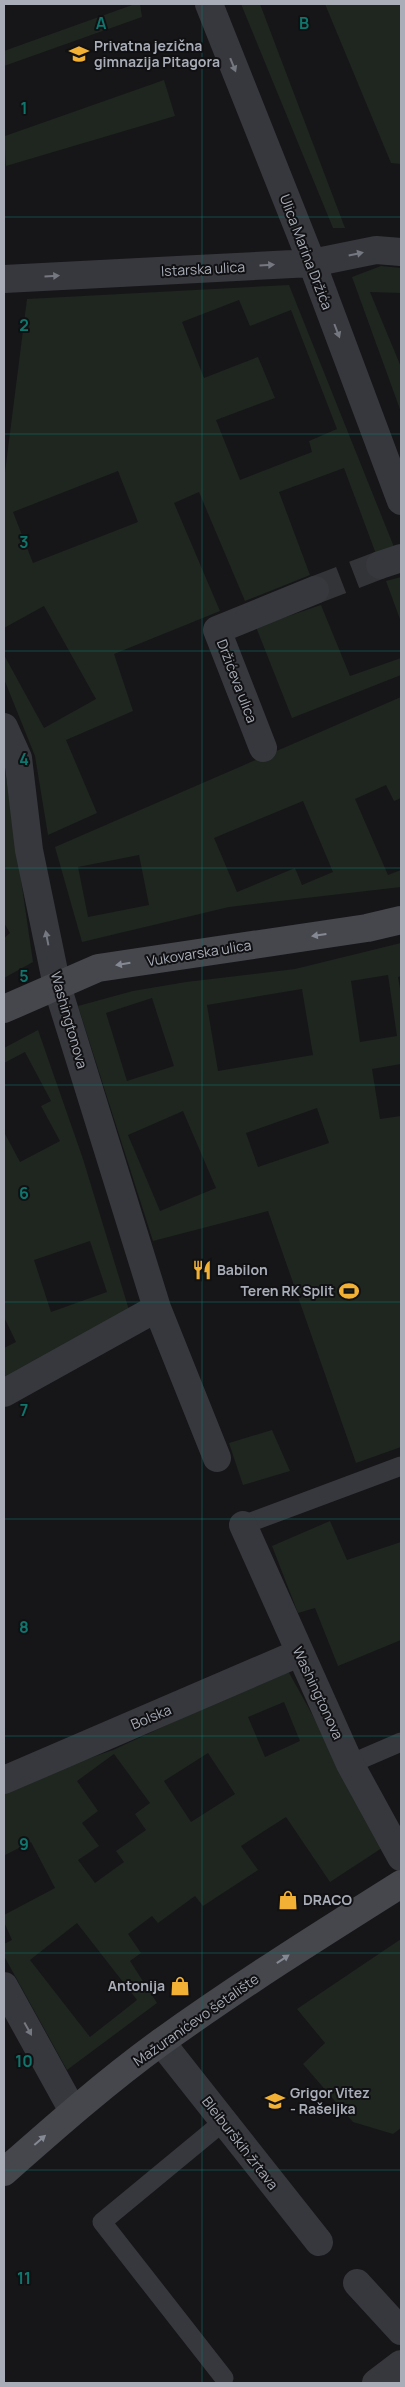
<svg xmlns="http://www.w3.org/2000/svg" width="405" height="2387" viewBox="0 0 405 2387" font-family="Manrope,sans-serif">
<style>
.green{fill:#1e261f;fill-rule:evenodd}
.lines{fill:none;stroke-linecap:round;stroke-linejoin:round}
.street-tunnel{stroke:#333438;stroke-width:28;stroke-dasharray:28 14;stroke-linecap:butt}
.lane{stroke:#37383d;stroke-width:19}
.street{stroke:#37383d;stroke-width:28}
.secondary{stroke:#45474d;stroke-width:28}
.oneway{fill:#757881}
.oneway2{fill:#858993}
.grid{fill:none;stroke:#0f766e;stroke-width:1;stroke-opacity:0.55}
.labels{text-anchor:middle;stroke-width:4;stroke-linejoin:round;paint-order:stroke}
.poi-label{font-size:14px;font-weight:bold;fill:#a8adb8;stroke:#111113;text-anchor:start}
.street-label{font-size:14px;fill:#a8adb8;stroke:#111113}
.grid-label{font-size:16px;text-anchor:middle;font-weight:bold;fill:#0f766e;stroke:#111113;stroke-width:4;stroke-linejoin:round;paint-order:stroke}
</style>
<rect width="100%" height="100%" fill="#161618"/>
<!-- green -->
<path class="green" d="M135,4H140L142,17L4,66V51Z
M241,4H260L345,228H333Z
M325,4H401V164L391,163Z
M164,80L175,116L6,166L4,134L5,136Z
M381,266L401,268V293L370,292L401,367V412L352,277Z
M289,285L394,547L376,554L344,468L279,492L310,575L245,601L199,492L174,503L220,611L114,654L133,711L66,740L97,813L48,835L35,756L4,679V655L44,728L96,699L44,606L4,628V480L27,299ZM239,300L250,326L291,310L337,429L309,441L312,452L240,480L216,420L275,398L258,357L204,378L182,322ZM118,471L138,522L33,563L13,512Z
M401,577V622L386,581Z
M321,605L350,676L401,658V675L292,718L256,627Z
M401,697V798L394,801L386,785L355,799L388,875L401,870V887L229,907L82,942L55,847ZM303,801L333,872L302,885L295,868L237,892L214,838ZM139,855L149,905L88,917L78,867Z
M4,763L33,962L4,978V938L10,933L4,923Z
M401,943V976L398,977L401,994V1064L372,1069L380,1119L401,1116V1447L356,1463L268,1211L153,1241L78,1006L133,991L186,982L295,969ZM388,975L397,1036L360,1042L351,981ZM302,989L313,1055L218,1071L207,1005ZM152,998L174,1066L127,1081L106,1013ZM317,1108L329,1143L258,1167L246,1133ZM183,1111L216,1188L160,1211L128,1135Z
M38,1030L83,1159L129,1310L4,1383V1348L16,1342L4,1317V1132L20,1162L60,1141L41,1106L51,1101L25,1052L4,1063V1048ZM90,1241L107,1292L51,1312L34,1260Z
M272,1430L290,1471L243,1485L229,1443Z
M330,1521L347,1560L401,1542V1640L338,1666L315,1608L298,1613L272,1546Z
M287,1669L385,1846L330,1882L286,1817L241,1846L258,1870L252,1874L203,1906L195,1896L158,1923L152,1916L128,1934L141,1953L130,1961L157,2003L67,2070L4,1956V1944L12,1940L4,1922V1915L55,1888L31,1842L5,1855L4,1792L30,1779L113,1750ZM284,1702L300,1741L265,1757L248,1717ZM208,1753L235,1794L191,1822L164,1781ZM114,1754L150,1803L135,1814L146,1830L116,1851L124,1862L95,1883L78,1860L99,1846L82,1823L98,1811L77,1781ZM77,1923L137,2000L90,2037L30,1960Z
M401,1939V2128L393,2134L353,2122L303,2064L325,2043L297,2009Z"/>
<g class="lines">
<!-- street-tunnel -->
<path class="street-tunnel" d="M315,590L380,565"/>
<!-- lane -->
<path class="lane" d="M243,1525L401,1466
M350,1764L401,1742
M223,2122L102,2222L224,2378"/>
<!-- street -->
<path class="street" d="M209,4L312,263L401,501
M4,279L312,263L376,250L401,252
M380,565L401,558
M4,727L18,758L29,850L57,986L157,1308L217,1458
M263,748L217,630L315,590
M4,1393L157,1308
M243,1525L350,1764L401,1857
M4,1780L299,1653
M4,1986L73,2111
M161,2042L319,2242
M357,2283L401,2331
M376,2383L401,2364"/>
<!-- secondary -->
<path class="secondary" d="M4,1009L98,968L367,928L401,920
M4,2172C55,2127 106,2082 161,2042C239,1986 320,1935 401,1884"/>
</g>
<!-- one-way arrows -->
<defs><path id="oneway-solid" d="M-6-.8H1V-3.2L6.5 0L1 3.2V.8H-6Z" transform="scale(1.25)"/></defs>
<g class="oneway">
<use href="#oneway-solid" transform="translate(233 65) rotate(68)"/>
<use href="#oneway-solid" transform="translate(356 254) rotate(-12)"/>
<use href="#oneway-solid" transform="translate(267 265) rotate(-3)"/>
<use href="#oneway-solid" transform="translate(52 276) rotate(-3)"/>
<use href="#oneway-solid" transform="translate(337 331) rotate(69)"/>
<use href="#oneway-solid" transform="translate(47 938) rotate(-101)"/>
<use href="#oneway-solid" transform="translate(28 2029) rotate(61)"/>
</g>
<g class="oneway2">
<use href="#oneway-solid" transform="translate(319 935) rotate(172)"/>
<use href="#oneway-solid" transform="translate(123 964) rotate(171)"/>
<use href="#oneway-solid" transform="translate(283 1959) rotate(-34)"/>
<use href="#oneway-solid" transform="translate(40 2140) rotate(-41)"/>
</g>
<!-- grid -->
<path class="grid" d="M202,4V2383M4,217H401M4,434H401M4,651H401M4,868H401M4,1085H401M4,1302H401M4,1519H401M4,1736H401M4,1953H401M4,2170H401"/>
<!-- icons -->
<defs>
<symbol id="school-bare" viewBox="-9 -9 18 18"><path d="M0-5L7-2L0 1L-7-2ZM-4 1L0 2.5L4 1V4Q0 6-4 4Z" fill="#f2b134" stroke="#111113" stroke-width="2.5" paint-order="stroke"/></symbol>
<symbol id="restaurant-bare" viewBox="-9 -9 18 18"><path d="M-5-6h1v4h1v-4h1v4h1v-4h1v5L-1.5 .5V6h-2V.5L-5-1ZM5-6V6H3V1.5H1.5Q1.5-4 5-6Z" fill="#f2b134" stroke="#111113" stroke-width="2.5" paint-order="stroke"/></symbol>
<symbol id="stadium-bare" viewBox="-9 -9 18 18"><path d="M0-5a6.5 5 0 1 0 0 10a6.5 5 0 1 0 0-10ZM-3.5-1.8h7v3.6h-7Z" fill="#f2b134" stroke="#111113" stroke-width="2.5" paint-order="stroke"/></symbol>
<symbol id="shop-bare" viewBox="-9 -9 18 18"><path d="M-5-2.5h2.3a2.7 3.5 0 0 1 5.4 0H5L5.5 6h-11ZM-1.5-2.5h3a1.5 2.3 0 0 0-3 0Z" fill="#f2b134" stroke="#111113" stroke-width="2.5" paint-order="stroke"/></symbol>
</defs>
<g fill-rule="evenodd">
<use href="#school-bare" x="65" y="40" width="28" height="28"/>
<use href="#restaurant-bare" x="188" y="1256" width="28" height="28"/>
<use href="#stadium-bare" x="335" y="1277" width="28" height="28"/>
<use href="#shop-bare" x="274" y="1886" width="28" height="28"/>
<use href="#shop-bare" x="166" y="1972" width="28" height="28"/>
<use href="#school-bare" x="261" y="2087" width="28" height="28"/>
</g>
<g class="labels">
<!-- poi labels -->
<g class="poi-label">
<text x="94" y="51">Privatna jezična<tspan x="94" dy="16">gimnazija Pitagora</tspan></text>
<text x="217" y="1275">Babilon</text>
<text x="334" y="1296" text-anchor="end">Teren RK Split</text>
<text x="303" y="1905">DRACO</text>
<text x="165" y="1991" text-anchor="end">Antonija</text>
<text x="290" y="2098">Grigor Vitez<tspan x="290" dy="16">- Rašeljka</tspan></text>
</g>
<!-- street labels -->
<g class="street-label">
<text transform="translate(306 252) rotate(69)" y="5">Ulica Marina Držića</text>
<text transform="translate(203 269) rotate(-3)" y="5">Istarska ulica</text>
<text transform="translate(237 681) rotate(69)" y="5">Držićeva ulica</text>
<text transform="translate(199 953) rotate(-9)" y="5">Vukovarska ulica</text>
<text transform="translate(69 1020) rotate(74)" y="5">Washingtonova</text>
<text transform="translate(318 1693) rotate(65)" y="5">Washingtonova</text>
<text transform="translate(151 1717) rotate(-23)" y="5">Bolska</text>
<text transform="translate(196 2020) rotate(-35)" y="5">Mažuranićevo šetalište</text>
<text transform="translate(240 2143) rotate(52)" y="5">Bleiburških žrtava</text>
</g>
</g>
<g class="grid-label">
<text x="101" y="29">A</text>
<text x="304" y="29">B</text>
<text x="24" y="114">1</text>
<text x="24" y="331">2</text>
<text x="24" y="548">3</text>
<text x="24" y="765">4</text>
<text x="24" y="982">5</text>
<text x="24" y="1199">6</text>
<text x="24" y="1416">7</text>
<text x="24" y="1633">8</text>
<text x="24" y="1850">9</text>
<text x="24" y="2067">10</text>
<text x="24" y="2284">11</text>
</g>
<!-- border -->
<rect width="405" height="2387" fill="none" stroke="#a8adb8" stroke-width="10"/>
</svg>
